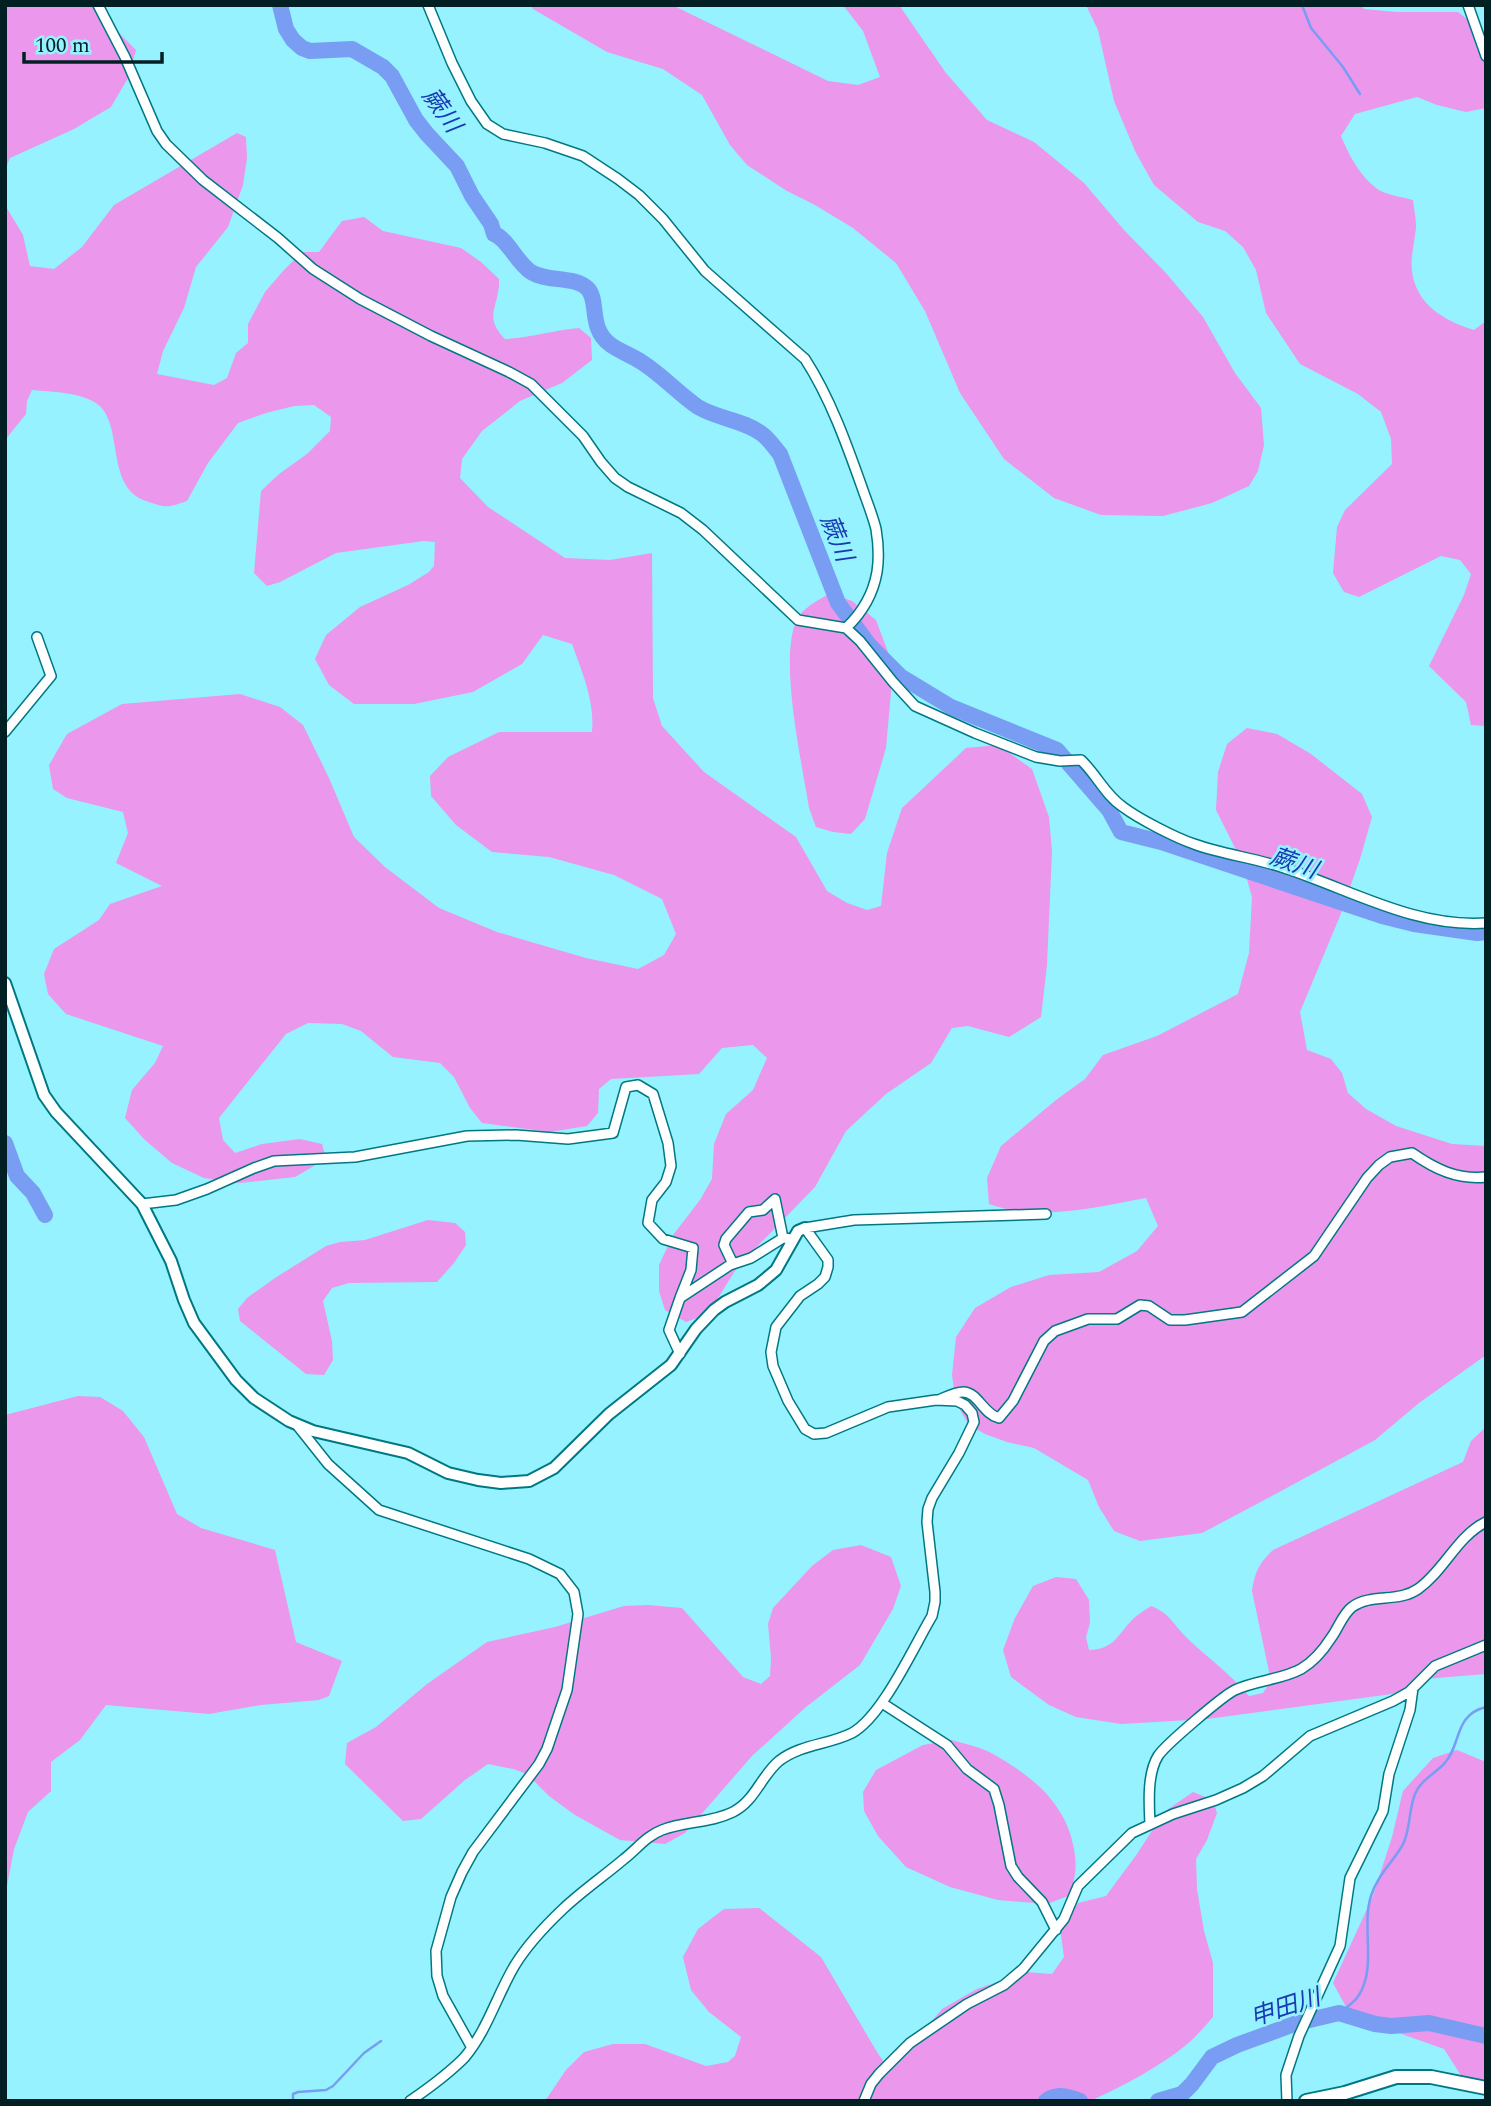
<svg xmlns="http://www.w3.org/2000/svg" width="1491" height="2106" viewBox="0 0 1491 2106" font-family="Spectral,'Noto Sans JP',serif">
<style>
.green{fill:#ea97ec}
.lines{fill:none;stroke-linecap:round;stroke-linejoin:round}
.stream{stroke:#799df2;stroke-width:2.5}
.river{stroke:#799df2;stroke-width:16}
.minor-casing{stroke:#007883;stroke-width:12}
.tertiary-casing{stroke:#007883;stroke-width:14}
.secondary-casing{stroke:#007883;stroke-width:16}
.minor{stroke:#fff;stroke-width:9}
.tertiary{stroke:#fff;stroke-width:10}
.secondary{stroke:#fff;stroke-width:12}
.labels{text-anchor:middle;stroke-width:5;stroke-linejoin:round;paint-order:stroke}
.water-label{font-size:24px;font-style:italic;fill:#1a3ab3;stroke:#95f2fe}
</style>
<rect width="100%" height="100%" fill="#95f2fe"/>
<!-- green -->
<path class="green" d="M5,5H91L136,50L128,78L111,107L74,129L10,158L5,169Z
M531,5H672L828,81L858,85L880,77L863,31L843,5H899L946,73L987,120L1034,142L1084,183L1124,230L1166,273L1203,317L1235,373L1261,408L1264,445L1258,471L1249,486L1212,503L1163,516L1101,515L1054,498L1004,459L960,393L925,311L896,263L853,228L815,205L787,191L747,165L730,145L702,95L663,69L607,52L533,9Z
M1086,5H1360L1364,9L1397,12H1458L1486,34V108L1466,112L1437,105L1417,97L1355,114L1341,136C1349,155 1359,175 1376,188C1385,195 1402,197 1413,200C1414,209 1416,218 1416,227C1415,241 1410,257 1412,271C1416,305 1445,321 1474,330L1486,321V726L1471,725L1466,702L1429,666L1464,595L1471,574L1460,560L1441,556L1359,597L1344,592L1333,573L1337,527L1345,510L1392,464L1391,439L1381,412L1358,394L1300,364L1266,313L1256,270L1243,247L1225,231L1198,222L1154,185L1136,153L1114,101L1098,30Z
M237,133L246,137L247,158L243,185L228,227L196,267L184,308L163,351L157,374L214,385L227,378L236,353L248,343V324L265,292L284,270L302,252H319L342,221L364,217L383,231L461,248L481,262L499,279C500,308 482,315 505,339C530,338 554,330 579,328L591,338L592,360L562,383L520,401L482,431L462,459L460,478L488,507L565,558L610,560L652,553L653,698L662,726L704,772L796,837L827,891L847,903L867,910L881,906L887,853L902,808L966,748L998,745L1032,769L1049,817L1052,851L1047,965L1041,1017L1009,1037L968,1026L952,1028L931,1063L886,1094L846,1131L815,1187L738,1266L708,1314L686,1322L665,1310L659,1291V1265L673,1235L700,1200L712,1179L714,1144L726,1114L753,1090L767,1058L753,1045L722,1048L699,1074L611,1079L599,1089L598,1113L587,1126L550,1132L482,1123L470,1108L454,1077L440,1063L393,1057L361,1031L342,1024L308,1023L286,1034L219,1118L223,1140L235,1153L262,1144L300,1139L322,1144L326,1159L295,1177L240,1183L204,1178L172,1163L145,1140L125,1118L132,1090L155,1063L163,1046L66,1014L48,994L44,974L54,949L99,920L110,904L162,886L116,863L128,833L123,812L67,798L53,789L49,765L67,734L122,704L240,694L280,707L303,725L329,778L354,837L385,867L439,908L497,932L586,958L638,969L664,955L676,934L662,899L614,875L549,857L492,852L456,825L431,796L430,776L448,757L499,732H592C595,701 582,672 572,644L543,635L522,664L473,692L414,704H354L329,685L315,659L326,635L360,607L408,585L429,572L434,566L435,542L424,541L336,553L280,582L267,586L254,573L261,491L279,474L307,454L330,431L331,417L314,405L294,406L266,413L238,423L208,463L187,501C166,508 167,508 146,501C104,487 125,422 96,403C78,392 53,392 32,390L27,401L26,414L5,440V205L23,235L30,266L54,269L82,247L114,205Z
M831,593L852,601L876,620L888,652L891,692L886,748L865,819L851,834L833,832L816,827L809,808C802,763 780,666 795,624C800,609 818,600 831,593Z
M1247,728L1277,734L1311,754L1362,794L1372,817L1360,859L1340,916L1300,1012L1307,1050L1331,1059L1342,1073L1348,1093L1366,1109L1396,1126L1452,1144L1486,1146V1355L1419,1403L1375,1440L1270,1497L1202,1533L1140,1541L1114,1531L1099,1507L1088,1480L1034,1448L1007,1442L985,1434L969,1425L956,1403L952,1375L956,1337L975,1308L1011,1287L1049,1275L1099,1272L1137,1251L1158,1226L1146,1198C1096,1207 1039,1222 989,1204L987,1178L1001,1146L1056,1100L1085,1079L1103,1055L1157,1036L1238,994L1249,953L1252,897L1242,862L1216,810L1218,772L1227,744Z
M428,1220L455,1223L465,1232L466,1245L454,1263L437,1282L349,1283L332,1288L323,1301L332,1341L333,1360L324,1375L306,1374L240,1321L238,1309L247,1298L275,1278L326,1246L340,1242L365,1240Z
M78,1396L100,1397L123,1411L144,1437L177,1514L201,1528L275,1550L296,1642L342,1661L329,1696L319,1700L261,1705L209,1714L106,1705L80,1740L51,1762V1791L28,1812L14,1849L6,1891L7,1962L5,1964V1415Z
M1486,1427V1674L1424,1679L1392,1694L1207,1719L1121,1724L1076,1717L1049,1705L1011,1677L1003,1650L1015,1618L1033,1586L1056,1577L1076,1579L1089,1600L1090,1623L1086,1637L1089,1650C1115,1649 1117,1635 1133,1619C1138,1614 1145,1610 1151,1606C1169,1613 1172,1622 1184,1635C1205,1656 1230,1673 1249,1696L1263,1693L1271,1681L1252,1591C1255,1572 1259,1563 1273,1550L1463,1462L1471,1441Z
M861,1545L891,1557L901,1586L893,1609L860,1665L806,1707L752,1756L685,1833L665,1844L620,1840L575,1815L549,1796L527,1774L513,1769L488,1764L465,1780L421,1819L403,1821L345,1764L347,1743L376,1727L427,1684L487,1642L555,1627L624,1606L648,1605L682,1608L743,1677L761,1684L770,1676L771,1658L768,1624L773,1608L812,1566L833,1550Z
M952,1740C965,1744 981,1747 993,1754C1032,1776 1066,1803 1074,1849C1077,1866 1076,1880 1068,1896L1047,1904L998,1900L950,1887L906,1867L878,1836L864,1811L863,1792L876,1770L923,1745Z
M1457,1750L1486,1762V2081L1462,2077L1444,2049L1351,2016L1333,1983L1373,1896L1392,1837L1403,1791L1433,1758Z
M1193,1792L1213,1800L1217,1813L1207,1840L1196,1859L1197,1889L1204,1931L1213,1963V2017C1204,2027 1196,2037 1186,2045C1158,2068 1123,2086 1090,2101H545L566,2070L584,2052L613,2044H645L706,2066L728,2062L735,2056L741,2037L709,2012L691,1990L683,1957L698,1929L724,1909L759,1908L821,1957L877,2052L886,2065L899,2061L942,2009L977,1989L1026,1972L1052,1974L1064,1957L1060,1928L1078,1903L1106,1896L1137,1854L1164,1812Z"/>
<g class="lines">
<!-- stream -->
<path class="stream" d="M1302,5L1311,28L1343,67L1360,94
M1339,2013C1346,2008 1354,2003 1359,1995C1377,1966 1361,1927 1371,1896C1377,1876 1392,1863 1402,1846C1411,1831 1408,1811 1415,1794C1420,1781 1434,1774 1444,1764C1462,1745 1453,1715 1486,1707
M293,2101V2094L298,2092L326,2090L333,2086L364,2053L381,2041"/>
<!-- river -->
<path class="river" d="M280,5L286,29L293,40L302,48L310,51L352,49L383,67L392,76L416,120L427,134L457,166L472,196L491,224L494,234C507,238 517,263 531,272C547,282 574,276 587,288C600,300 587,328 611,345C621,352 633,356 643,363C663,376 679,394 698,407C718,419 744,420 762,434C769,439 774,447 780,454L838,603L870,646L900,676L951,707L1057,750L1109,810L1121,832L1161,842L1382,916L1414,924L1477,933L1486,932
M5,1143L17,1176L33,1193L45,1215
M1046,2101C1057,2093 1068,2096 1080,2101
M1158,2101L1182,2094L1192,2084L1212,2057L1237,2045L1297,2023L1339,2013L1375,2024L1391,2026L1429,2023L1486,2036"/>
<defs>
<path id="minor" d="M98,5L125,57L157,131L166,144L203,180L278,238L313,269L360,299L431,336L509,372L531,384L583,436L601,462L615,478L628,487L681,513L703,530L798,620L846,628L860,641L893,682L915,706L975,733L1036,757L1060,761L1081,760C1097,775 1105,795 1123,807C1139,819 1176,838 1194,844C1224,855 1257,858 1287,869C1351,890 1416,928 1486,923
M428,5L452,63L471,101L487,124L503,134L545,143L583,156L618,179L639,195L663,219L705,271L805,359C831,399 848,448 864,493C868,504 873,517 876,529C878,541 879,559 877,572C873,595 863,612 846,628
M1468,5L1486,56
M5,732L51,676L37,637
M142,1204L176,1200L207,1189L254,1168L274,1161L355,1157L467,1136L516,1135L568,1139L613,1133L626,1087L638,1085L653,1094L668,1143L671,1166L666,1182L652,1200L648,1223L663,1239L693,1248L691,1270L680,1298L730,1265L751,1258L783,1238L792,1239
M733,1264L724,1245L726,1239L749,1212L763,1210L775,1199L783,1238
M680,1298L669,1330L680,1354
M941,1399C948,1396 956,1392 963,1392C978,1392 983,1414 999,1418L1013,1401L1044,1341L1055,1331L1088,1319H1117L1140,1305L1149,1306L1170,1320H1185L1242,1312L1314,1256L1367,1178L1379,1165L1390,1157L1412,1153C1435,1169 1457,1180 1486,1177
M297,1425L328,1464L379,1510L529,1559L560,1574L574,1592L578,1614L567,1690L547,1749L539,1764L473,1852L462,1872L451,1897L436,1951L437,1976L443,1996L471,2046
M882,1703L947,1745L967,1769L994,1789L999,1805L1011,1866L1018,1877L1042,1902L1056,1930
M1150,1824C1149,1803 1147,1774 1158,1756C1165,1745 1224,1695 1235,1690C1256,1680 1281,1680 1301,1669C1313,1662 1324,1649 1331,1638C1338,1629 1342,1615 1352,1607C1371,1593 1398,1603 1418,1589C1444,1571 1457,1536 1486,1522
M410,2101C429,2088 448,2074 464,2058C487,2031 497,1995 515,1965C528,1944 545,1926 563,1909C582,1891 604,1876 624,1859C637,1849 646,1836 662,1830C685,1821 711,1823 733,1812C755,1801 761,1776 779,1761C801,1744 828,1745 852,1733C882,1717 914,1646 932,1616L935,1602V1592L927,1522L928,1509L932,1498L959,1453L974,1422L972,1413L965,1405L957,1401L936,1400L888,1407L826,1433L814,1434L805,1429L788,1401L773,1366L771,1352L776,1327L800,1296L818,1284L825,1277L828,1267V1260L805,1228L854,1220L1046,1214
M864,2101L871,2084L879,2074L910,2043L967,2004L1004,1985L1023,1969L1064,1919L1078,1886L1132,1833L1173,1814L1216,1800L1243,1788L1263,1776L1310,1736L1393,1701L1409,1692L1435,1666L1486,1645
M1287,2101L1286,2075L1299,2036L1340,1946L1350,1878L1383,1811L1389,1774L1410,1710L1413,1688"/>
<path id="tertiary" d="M5,983L44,1095L56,1112L142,1204L171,1261L184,1300L194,1323L236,1380L254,1398L289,1421L313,1431L408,1453L448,1473L478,1480L501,1483L529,1481L554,1468L609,1414L671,1365L696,1329L714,1310L725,1302L758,1285L776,1270L798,1231L805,1228"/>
<path id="secondary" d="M1306,2101L1345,2093L1396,2077H1431L1486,2088"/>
</defs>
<!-- minor casing -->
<use href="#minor" class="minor-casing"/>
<!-- tertiary casing -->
<use href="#tertiary" class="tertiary-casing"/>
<!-- secondary casing -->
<use href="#secondary" class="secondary-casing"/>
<!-- minor -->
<use href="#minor" class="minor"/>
<!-- tertiary -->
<use href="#tertiary" class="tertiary"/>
<!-- secondary -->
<use href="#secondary" class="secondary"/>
</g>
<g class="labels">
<!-- water labels -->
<g class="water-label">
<text transform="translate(442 110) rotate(54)" y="8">蕨川</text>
<text transform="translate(837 538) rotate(68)" y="8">蕨川</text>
<text transform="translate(1294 863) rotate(19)" y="8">蕨川</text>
<text transform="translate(1285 2007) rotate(-18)" y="8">申田川</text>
</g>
</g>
<!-- border -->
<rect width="1491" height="2106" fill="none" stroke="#022024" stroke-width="14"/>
<!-- scale -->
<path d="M24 52v10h138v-10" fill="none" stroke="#022024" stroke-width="3.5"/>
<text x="35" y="52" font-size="21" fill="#022024" stroke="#95f2fe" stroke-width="5" paint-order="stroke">100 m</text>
</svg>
